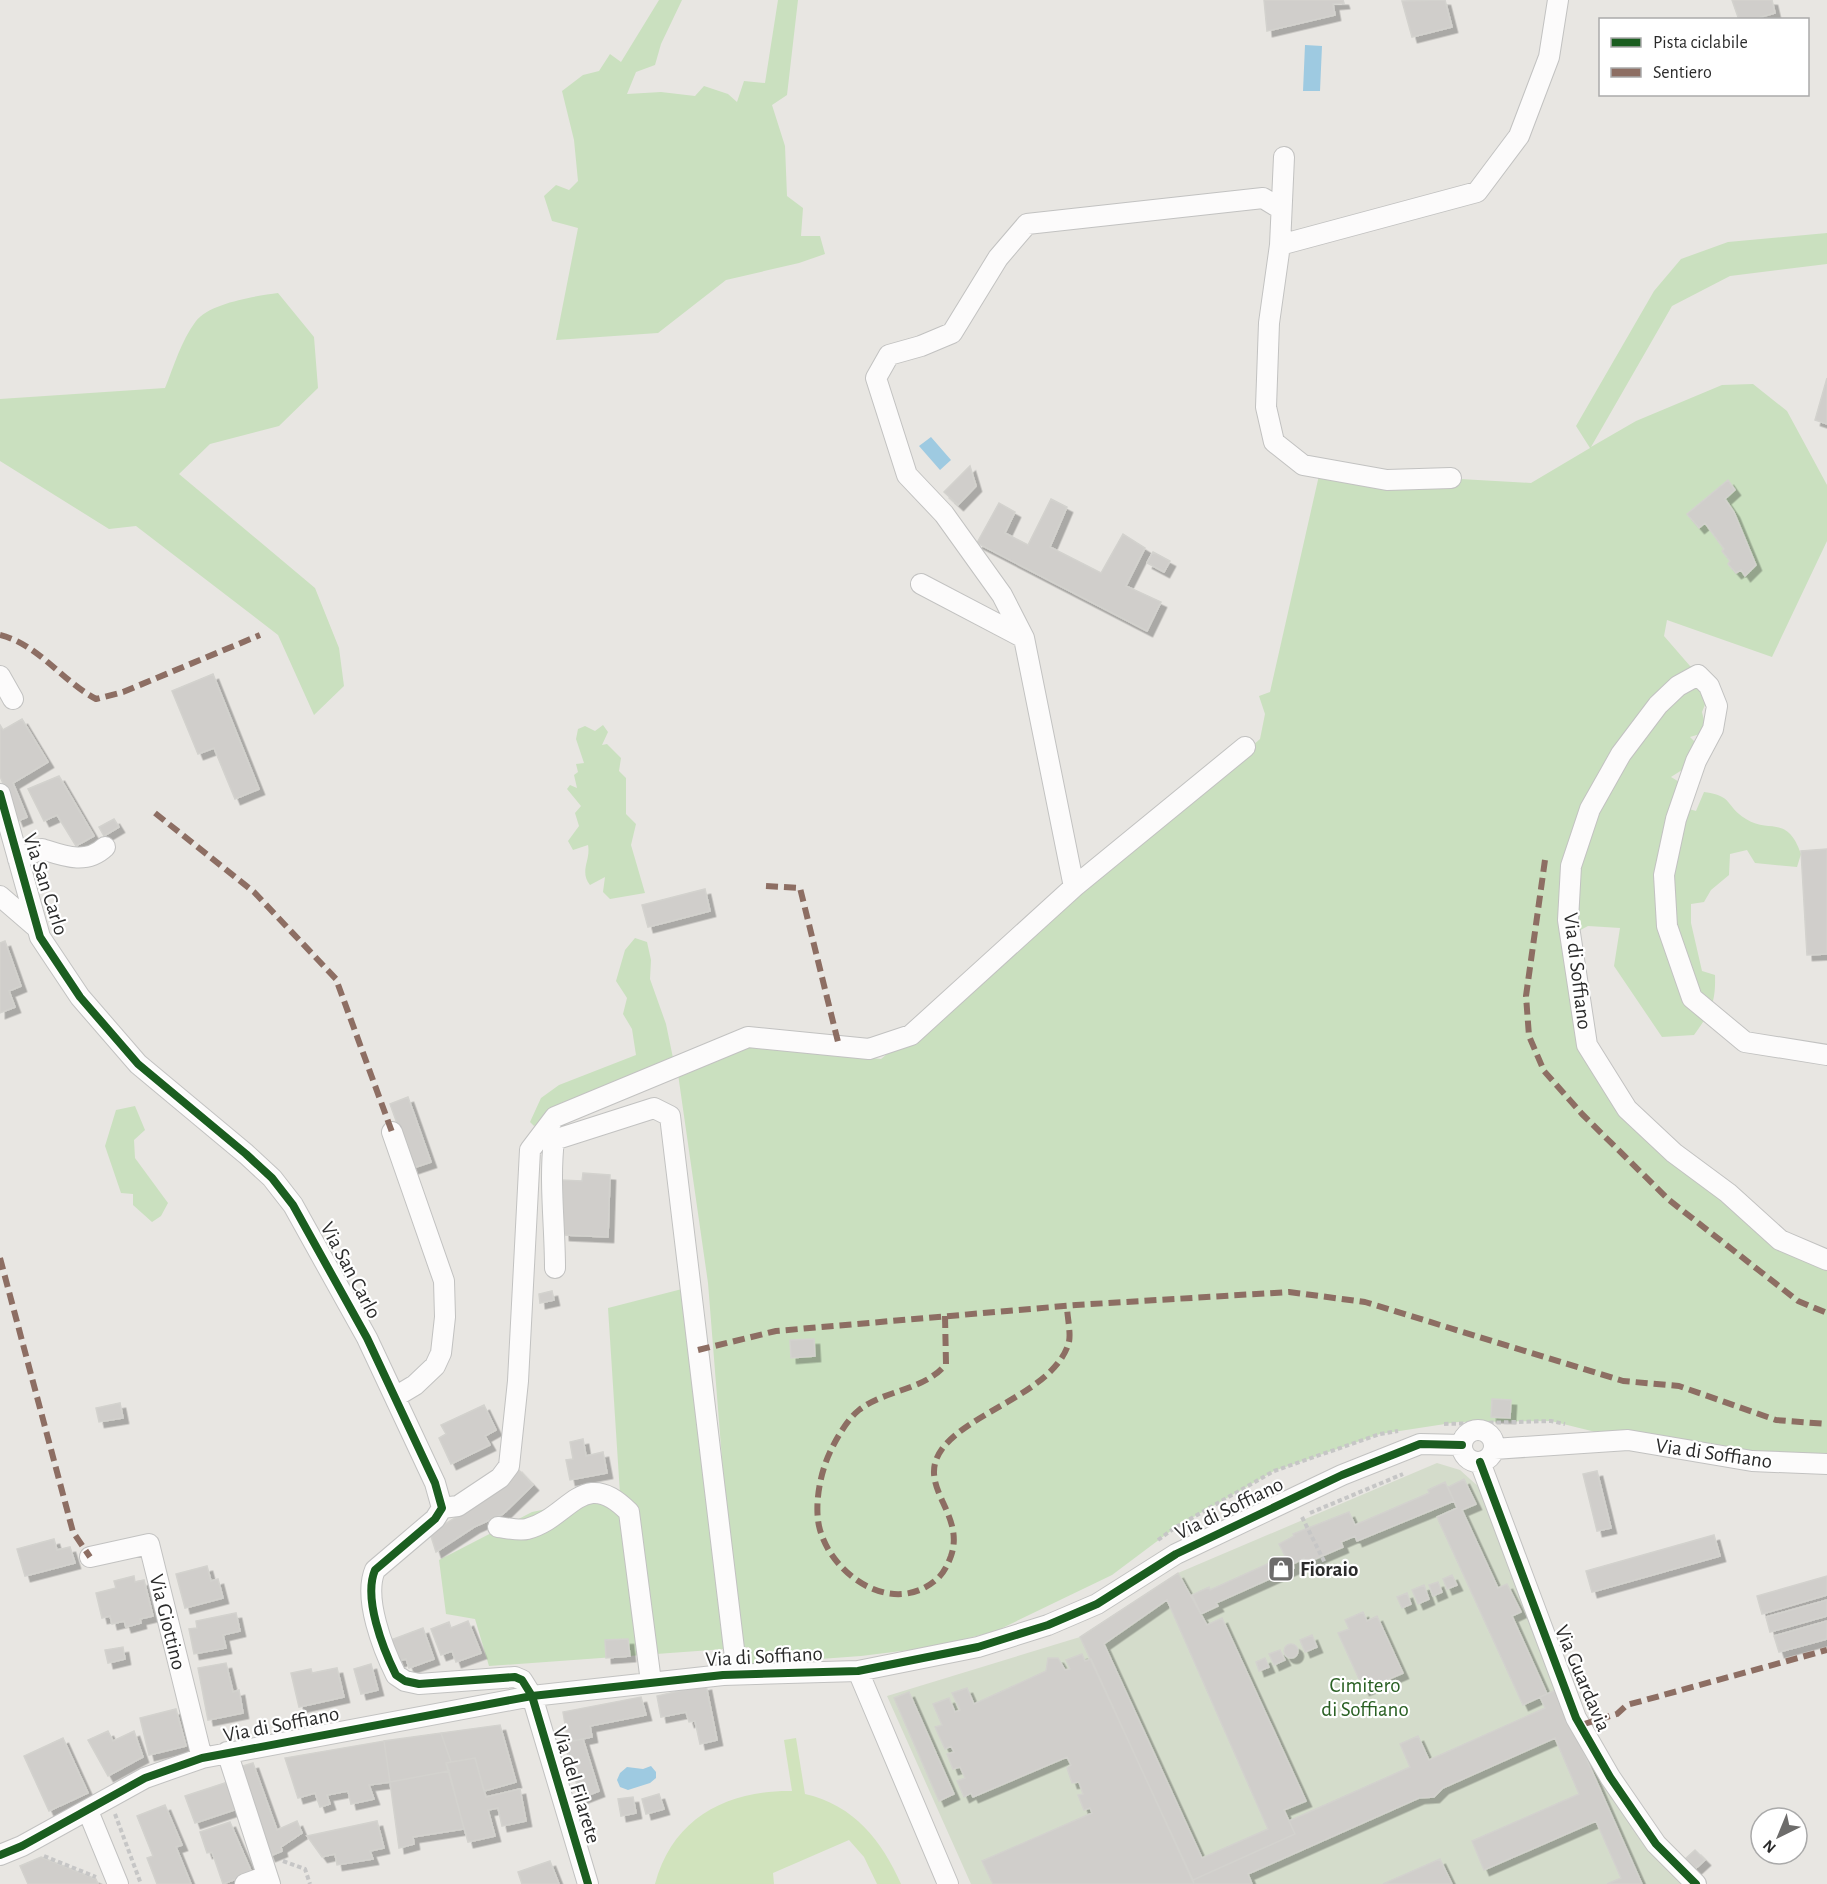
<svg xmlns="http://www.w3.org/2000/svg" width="1827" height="1884" viewBox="0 0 1827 1884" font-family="'Alegreya Sans',sans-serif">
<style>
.green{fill:#cae0bf}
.cemetery{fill:#d4dccb}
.pitch{fill:#d1e3bd}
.water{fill:#9ecae1}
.building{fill:#d0cecb;stroke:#d3d2ce;stroke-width:1.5;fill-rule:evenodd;filter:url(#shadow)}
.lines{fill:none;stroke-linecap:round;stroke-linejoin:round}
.minor-casing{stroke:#c2c2c1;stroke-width:22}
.path{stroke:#c6c6c6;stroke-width:4;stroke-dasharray:4.5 3;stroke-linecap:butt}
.minor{stroke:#fcfbfb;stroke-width:20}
.quiet{stroke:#8d6e63;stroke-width:6;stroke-dasharray:12 6;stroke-linecap:butt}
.cycleway-casing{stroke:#fff;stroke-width:11}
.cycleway{stroke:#1b5e20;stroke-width:8}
.labels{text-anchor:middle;stroke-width:4.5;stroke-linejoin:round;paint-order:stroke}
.street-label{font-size:21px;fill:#2b2b2b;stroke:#fff}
.poi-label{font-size:21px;font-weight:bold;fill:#2b2b2b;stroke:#fff;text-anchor:start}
.park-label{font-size:21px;fill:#2a6023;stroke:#fff}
</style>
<defs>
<filter id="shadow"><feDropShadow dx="5.5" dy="5.5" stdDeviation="0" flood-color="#0004"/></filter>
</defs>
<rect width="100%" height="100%" fill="#e8e6e2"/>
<!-- green -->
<path class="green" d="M659,0H682L661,44L655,65L636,72L627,94L661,92L695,96L704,86L728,94L737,102L744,81L765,83L778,0H798L787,95L772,105L785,146L787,196L803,208L801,236H820L825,254L799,263L726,280L658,333L556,340L578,228L552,221L544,196L556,185L569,190L578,181L574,140L562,91L583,75L599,71L610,54L621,62Z
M1827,233V264L1730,276L1672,306L1591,447L1636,421L1722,385L1753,384L1787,411L1827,485V541L1772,657L1667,620L1664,636L1690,666L1705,668L1714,682L1702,712L1706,728L1700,734L1690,737L1707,754L1671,777L1691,789L1689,809L1696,811L1704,792C1734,796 1724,805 1746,819C1770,834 1787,814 1801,854L1797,867L1755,863L1747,850L1730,854L1729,875L1711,890L1704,902L1691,904V923L1702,971L1715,975C1716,1004 1710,1013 1694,1035L1662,1037L1614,966L1620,928L1588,926L1571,935L1587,1045L1627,1109L1728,1193L1827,1260V1464L1628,1440L1551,1421L1458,1422L1380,1434L1274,1471L1176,1527L1112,1575L996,1631L934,1647L861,1656L751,1664L749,1647L737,1648L708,1283L678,1074L755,1045L881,1059L1141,844L1260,739L1265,714L1259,696L1270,692L1320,471L1531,483L1590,448L1576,426L1654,291L1681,259L1728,242Z
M278,293L314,337L318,388L279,426L210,444L179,474L315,588L339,648L344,686L314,715L278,635L136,526L109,529L0,461V399L165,388C174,366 181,341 196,321C210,303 256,296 278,293Z
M603,725L608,732L602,745L607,744L621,758L619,771L626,778V814L636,824L631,845L645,893L610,899L603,892L605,877L590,885C579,871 591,860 588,845L573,850L568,841L579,826L575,813L581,806L567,789L570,785L577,788L574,775L578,772L576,764L584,763L576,739L578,729L585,726L595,731Z
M635,938L647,942L651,960L650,979L666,1024L673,1058L534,1126L530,1122L541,1098L559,1085L636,1055L632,1029L623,1014L627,998L616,981L625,950Z
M135,1106L145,1130L134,1140L135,1158L168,1203L161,1216L152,1222L133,1205V1194L121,1193L105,1146L116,1110Z
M682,1289L725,1649L489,1666L475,1619L446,1614L439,1560L532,1512L620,1494L608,1308Z"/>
<!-- cemetery -->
<path class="cemetery" d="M1437,1463L1460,1470L1480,1488L1557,1687L1684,1884H971L887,1696L1080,1637L1178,1573Z"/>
<!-- pitch -->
<path class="pitch" d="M796,1738L805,1794C854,1805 882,1841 901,1884H877L864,1857L849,1840L773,1873L774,1884H655C673,1817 728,1790 792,1791L784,1740Z"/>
<!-- water -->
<path class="water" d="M1305,45L1322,46L1320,91H1303Z
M931,437L951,460L940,470L919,446Z
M651,1766L656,1772V1778L650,1783L628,1790L620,1787L617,1780L620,1773L627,1767L643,1769Z"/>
<!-- building -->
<path class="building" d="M1264,0H1343L1344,3L1333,4L1335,15L1267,31Z
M1445,0L1452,27L1412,37L1402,1Z
M1732,0H1772L1775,13L1751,20H1739Z
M1827,378V424L1815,420Z
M970,466L976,486L958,505L944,492Z
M1728,480L1735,490L1725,499L1734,512L1756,565L1745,576L1741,570L1736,573L1728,564L1730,561L1722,551L1724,549L1705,523L1699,528L1687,514Z
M1051,499L1067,507L1050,547L1101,573L1123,534L1145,548L1126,586L1161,602L1147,631L977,543L999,503L1015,512L1005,533L1028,545Z
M1153,552L1170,561L1164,572L1147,563Z
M213,674L259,789L235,799L214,748L198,754L172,691Z
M22,719L48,762L13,783L27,817L18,821L0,776V725L3,730Z
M59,776L94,836L76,846L57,815L44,821L28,789Z
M114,819L119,827L104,836L99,827Z
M1827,849V954L1807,955L1801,851Z
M705,889L710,911L648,927L642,905Z
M5,941L21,986L9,991L15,1007L0,1013V943Z
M408,1097L431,1162L413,1168L390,1104Z
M583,1173L610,1175L608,1237L564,1235L562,1180L582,1181Z
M552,1291L554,1300L540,1303L539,1294Z
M814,1339L815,1356L791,1358L790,1340Z
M1492,1399L1511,1400L1510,1418L1491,1417Z
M120,1403L123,1418L99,1422L96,1408Z
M484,1405L496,1430L485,1436L490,1445L451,1464L439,1438L446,1434L441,1425Z
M583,1439L586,1456L603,1452L607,1473L570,1480L566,1460L573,1459L570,1442Z
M516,1467L533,1485L503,1514L474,1527L436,1552L430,1533L490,1497Z
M1597,1471L1611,1528L1597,1531L1583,1474Z
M1464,1479L1476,1504L1462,1510L1498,1588L1507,1584L1521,1612L1512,1616L1547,1694L1523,1705L1437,1517L1457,1508L1448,1487Z
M1445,1482L1454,1501L1357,1541L1355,1536L1341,1542L1343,1547L1306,1563L1304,1558L1293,1564L1294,1568L1216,1603L1218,1606L1201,1614L1192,1595L1209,1587L1210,1590L1285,1556L1279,1544L1294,1536L1293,1534L1349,1512L1355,1525L1429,1493L1428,1490Z
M1714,1535L1720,1556L1592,1592L1586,1571Z
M54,1539L57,1550L70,1547L75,1563L25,1576L17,1549Z
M207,1566L211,1581L218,1579L223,1598L185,1608L176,1574Z
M1178,1573L1207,1625L1222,1618L1306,1801L1284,1810L1295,1834L1193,1880L1080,1637ZM1167,1600L1268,1829L1202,1858L1104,1644Z
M1452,1575L1457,1585L1447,1589L1443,1579Z
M134,1576L135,1582L144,1580L153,1616L140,1619L141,1623L126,1627L124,1621L112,1624L110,1616L102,1618L96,1593L116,1588L114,1581Z
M1827,1576V1595L1762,1614L1757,1596Z
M1438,1582L1442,1592L1433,1596L1429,1585Z
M1424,1585L1429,1599L1418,1604L1412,1590Z
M1407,1593L1411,1604L1402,1608L1397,1597Z
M1827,1600V1616L1770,1632L1766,1617Z
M1363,1612L1367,1621L1377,1616L1403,1673L1364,1690L1338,1633L1349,1629L1345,1620Z
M236,1613L240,1631L223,1635L226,1648L194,1654L189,1629L197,1628L196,1621Z
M468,1621L481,1653L456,1662L452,1651L441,1655L431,1629L449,1622L451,1628Z
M1827,1621V1639L1779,1652L1774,1636Z
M423,1628L434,1659L409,1668L406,1659L399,1661L391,1640Z
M1312,1635L1317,1647L1305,1652L1300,1640Z
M628,1639L630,1656L606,1658L605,1640Z
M1284 1651a7 7 0 1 1 14 0a7 7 0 1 1-14 0Z
M123,1647L125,1659L108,1663L105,1650Z
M1280,1650L1285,1660L1274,1665L1269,1654Z
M1082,1654L1085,1661L1091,1659L1194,1884H993L982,1861L1092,1813L1090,1808L1084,1810L1078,1795L1083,1794L1079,1782L1072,1783L1067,1768L1071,1765L1067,1757L973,1797L971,1793L964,1797L957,1781L965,1778L960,1767L953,1769L947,1754L954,1752L951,1746L945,1749L935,1727L942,1725L933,1704L949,1698L955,1712L960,1710L952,1693L967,1688L974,1704L1046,1671L1048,1658H1058L1065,1670L1070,1669L1066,1660Z
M1265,1658L1269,1667L1259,1671L1256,1662Z
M226,1663L233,1692L239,1690L243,1713L208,1720L198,1668Z
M371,1664L378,1690L361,1694L354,1669Z
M337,1668L344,1697L299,1707L291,1673L311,1669L312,1673Z
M706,1685L717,1740L700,1744L695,1721L689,1722L686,1712L661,1717L657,1696Z
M1556,1690L1642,1884H1607L1621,1878L1596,1821L1484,1870L1472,1841L1579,1794L1555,1738L1443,1788L1434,1797L1419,1798L1248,1874L1252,1884H1194L1193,1880L1295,1834L1289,1821L1410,1767L1400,1744L1418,1736L1429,1760L1545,1708L1540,1697Z
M909,1692L954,1794L939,1801L894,1698Z
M641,1697L646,1715L590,1726L592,1737L568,1742L563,1712Z
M176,1709L186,1746L149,1755L140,1718Z
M500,1725L516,1782L484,1791L475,1758L451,1762L441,1733Z
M108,1731L113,1741L134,1731L143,1757L108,1776L88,1740Z
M441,1733L451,1762L446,1763L449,1771L390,1782L384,1741Z
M63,1738L88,1793L49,1811L24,1756Z
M583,1739L599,1791L581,1798L564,1742Z
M384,1741L390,1782L369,1785L374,1799L351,1804L348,1791L327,1795L330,1804L320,1807L315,1793L298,1798L285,1758Z
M475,1758L486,1797L520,1789L526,1821L502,1826L498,1808L488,1810L495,1836L468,1842L446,1763Z
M253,1763L277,1830L297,1821L302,1833L281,1847L282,1851L270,1856L236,1768Z
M449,1771L464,1829L413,1837L414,1844L399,1848L390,1782Z
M231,1781L240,1808L195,1823L185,1796Z
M659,1794L664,1809L646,1814L642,1799Z
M633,1797L636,1813L621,1816L618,1799Z
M165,1805L182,1845L176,1847L191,1884H157L147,1858L153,1856L137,1816Z
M377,1821L384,1848L370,1851L373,1859L337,1865L335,1854L322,1857L307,1836Z
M230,1822L252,1873L223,1884L212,1852L207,1853L200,1832Z
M1695,1850L1705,1860L1694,1870L1684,1860Z
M41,1857L96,1879L98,1884H28L20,1866Z
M1440,1859L1452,1884H1383Z
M550,1861L559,1884H522L518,1872Z"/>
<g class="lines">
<defs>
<path id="minor" d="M1284,157L1280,245L1269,323L1266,407L1274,442L1303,465L1387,480L1451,478
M1280,245L1477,192L1519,136L1549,57L1558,0
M921,584L1024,638
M0,676L13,699
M0,794L40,937L80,997L138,1064L246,1154L272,1178L293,1205L367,1338L435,1483L442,1508L435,1519L375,1570C363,1598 383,1649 396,1675L405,1681L419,1684L515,1677L522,1680L532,1696L588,1884
M18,859L42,849C64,856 86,865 105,847
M1074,887L1024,638L1002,595L944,514L907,475L876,378L889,355L921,346L952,333L998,258L1027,224L1263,198L1281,209
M0,896L37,928
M1827,1055L1745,1042L1692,998L1667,926L1664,875L1676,819L1696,761L1713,729L1717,706L1709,686L1698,675L1678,686L1658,705L1621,754L1590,809L1571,866L1568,920L1587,1045L1627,1109L1674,1153L1728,1193L1780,1240L1827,1260
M392,1132L444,1281L445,1317L441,1353L435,1366L415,1385L395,1397
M555,1268C555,1225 549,1182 554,1140L654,1108L670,1116L737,1674
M1462 1446a16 16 0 1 1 32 0a16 16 0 1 1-32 0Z
M1494,1449L1628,1440L1752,1461L1827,1464
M1480,1462L1576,1718L1610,1777L1656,1844L1696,1884
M442,1508L458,1506L500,1478L509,1466L518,1381L530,1150L555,1117L748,1037L869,1049L911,1035L1074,887L1245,747
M498,1527C507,1528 519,1531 527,1529C570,1518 583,1465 629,1512L651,1682
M90,1557L149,1544L202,1758
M858,1671L948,1884
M227,1752L270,1884
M88,1811L118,1884
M0,1855L22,1846L145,1778L202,1758L532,1696L723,1675L858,1671L978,1647L1048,1625L1097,1604L1176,1554L1342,1475L1420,1444L1462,1445
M245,1884L267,1876"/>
</defs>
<!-- minor casing -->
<use href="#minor" class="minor-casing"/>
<!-- path -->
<path class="path" d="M1444,1424L1551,1421L1565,1424
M1310,1513L1403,1474
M1302,1517L1326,1565
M1158,1540L1176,1527L1274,1471L1380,1434L1398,1431
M115,1814L141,1884
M44,1856L96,1877
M283,1861L305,1869L310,1884"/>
<!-- minor -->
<use href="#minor" class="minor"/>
<!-- quiet -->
<path class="quiet" d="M0,635C38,644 62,681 96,699L123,692L260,635
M155,813L254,892L336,979L392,1132
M1545,860L1526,996L1529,1036L1544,1071L1582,1114L1669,1200L1798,1301L1827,1313
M766,886L800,888L839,1046
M0,1258L73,1532L90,1557
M945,1316L946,1364C924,1391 886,1389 859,1410C849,1418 839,1434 833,1446C821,1468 814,1502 819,1526C830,1575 893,1618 937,1579C944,1573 948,1564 951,1556C966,1513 915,1486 942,1449C970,1411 1055,1392 1069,1342C1071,1332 1067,1316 1067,1306
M698,1350L776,1331L1076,1305L1289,1292L1365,1302L1623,1381L1679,1386L1776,1420L1827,1424
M1581,1725L1617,1714L1627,1705L1827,1650"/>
<defs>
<path id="cycleway" d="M0,794L40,937L80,997L138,1064L246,1154L272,1178L293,1205L367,1338L435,1483L442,1508L435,1519L375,1570C363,1598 383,1649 396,1675L405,1681L419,1684L515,1677L522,1680L532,1696L588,1884
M1480,1462L1576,1718L1610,1777L1656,1844L1696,1884
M0,1855L22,1846L145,1778L202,1758L532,1696L723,1675L858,1671L978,1647L1048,1625L1097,1604L1176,1554L1342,1475L1420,1444L1462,1445"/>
</defs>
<!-- cycleway casing -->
<use href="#cycleway" class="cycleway-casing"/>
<!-- cycleway -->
<use href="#cycleway" class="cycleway"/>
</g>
<!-- icons -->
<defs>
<symbol id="shop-square" viewBox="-11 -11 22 22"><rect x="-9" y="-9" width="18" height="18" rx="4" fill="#6d6c6b" stroke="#fff"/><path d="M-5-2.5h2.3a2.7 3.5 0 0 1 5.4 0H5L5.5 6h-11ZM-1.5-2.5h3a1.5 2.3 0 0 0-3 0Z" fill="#fff"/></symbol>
</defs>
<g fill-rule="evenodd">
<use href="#shop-square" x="1266" y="1554" width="30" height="30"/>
</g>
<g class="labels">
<!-- street labels -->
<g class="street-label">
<text transform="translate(46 884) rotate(72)" y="7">Via San Carlo</text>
<text transform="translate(1578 971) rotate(83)" y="7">Via di Soffiano</text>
<text transform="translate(351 1270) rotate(62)" y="7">Via San Carlo</text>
<text transform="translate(1714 1453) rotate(8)" y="7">Via di Soffiano</text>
<text transform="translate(1229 1508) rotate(-26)" y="7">Via di Soffiano</text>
<text transform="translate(168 1622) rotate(76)" y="7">Via Giottino</text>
<text transform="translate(764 1656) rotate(-3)" y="7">Via di Soffiano</text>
<text transform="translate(1583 1678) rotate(67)" y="7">Via Guardavia</text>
<text transform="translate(281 1724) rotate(-11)" y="7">Via di Soffiano</text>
<text transform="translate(577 1785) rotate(73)" y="7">Via del Filarete</text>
</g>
<!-- poi labels -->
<g class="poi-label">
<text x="1300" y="1576">Fioraio</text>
</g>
<!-- park labels -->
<g class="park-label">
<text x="1365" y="1692">Cimitero<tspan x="1365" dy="24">di Soffiano</tspan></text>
</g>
</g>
<!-- legend -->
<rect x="1599" y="18" width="210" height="78" fill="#ffffff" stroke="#aaaaaa" stroke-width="1.5"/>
<rect x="1611" y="38" width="30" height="9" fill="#1b5e20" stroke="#aaaaaa" stroke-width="1.5"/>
<text x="1653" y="48" font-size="18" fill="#2b2b2b">Pista ciclabile</text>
<rect x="1611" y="68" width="30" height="9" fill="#8d6e63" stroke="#aaaaaa" stroke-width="1.5"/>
<text x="1653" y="78" font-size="18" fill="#2b2b2b">Sentiero</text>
<!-- north arrow -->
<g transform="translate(1779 1836) rotate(223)"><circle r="28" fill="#ffffff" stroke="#aaaaaa" stroke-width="1.5"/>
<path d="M0-4.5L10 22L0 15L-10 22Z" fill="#6d6c6b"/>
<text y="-9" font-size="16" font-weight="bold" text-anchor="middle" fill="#2b2b2b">N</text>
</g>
</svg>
